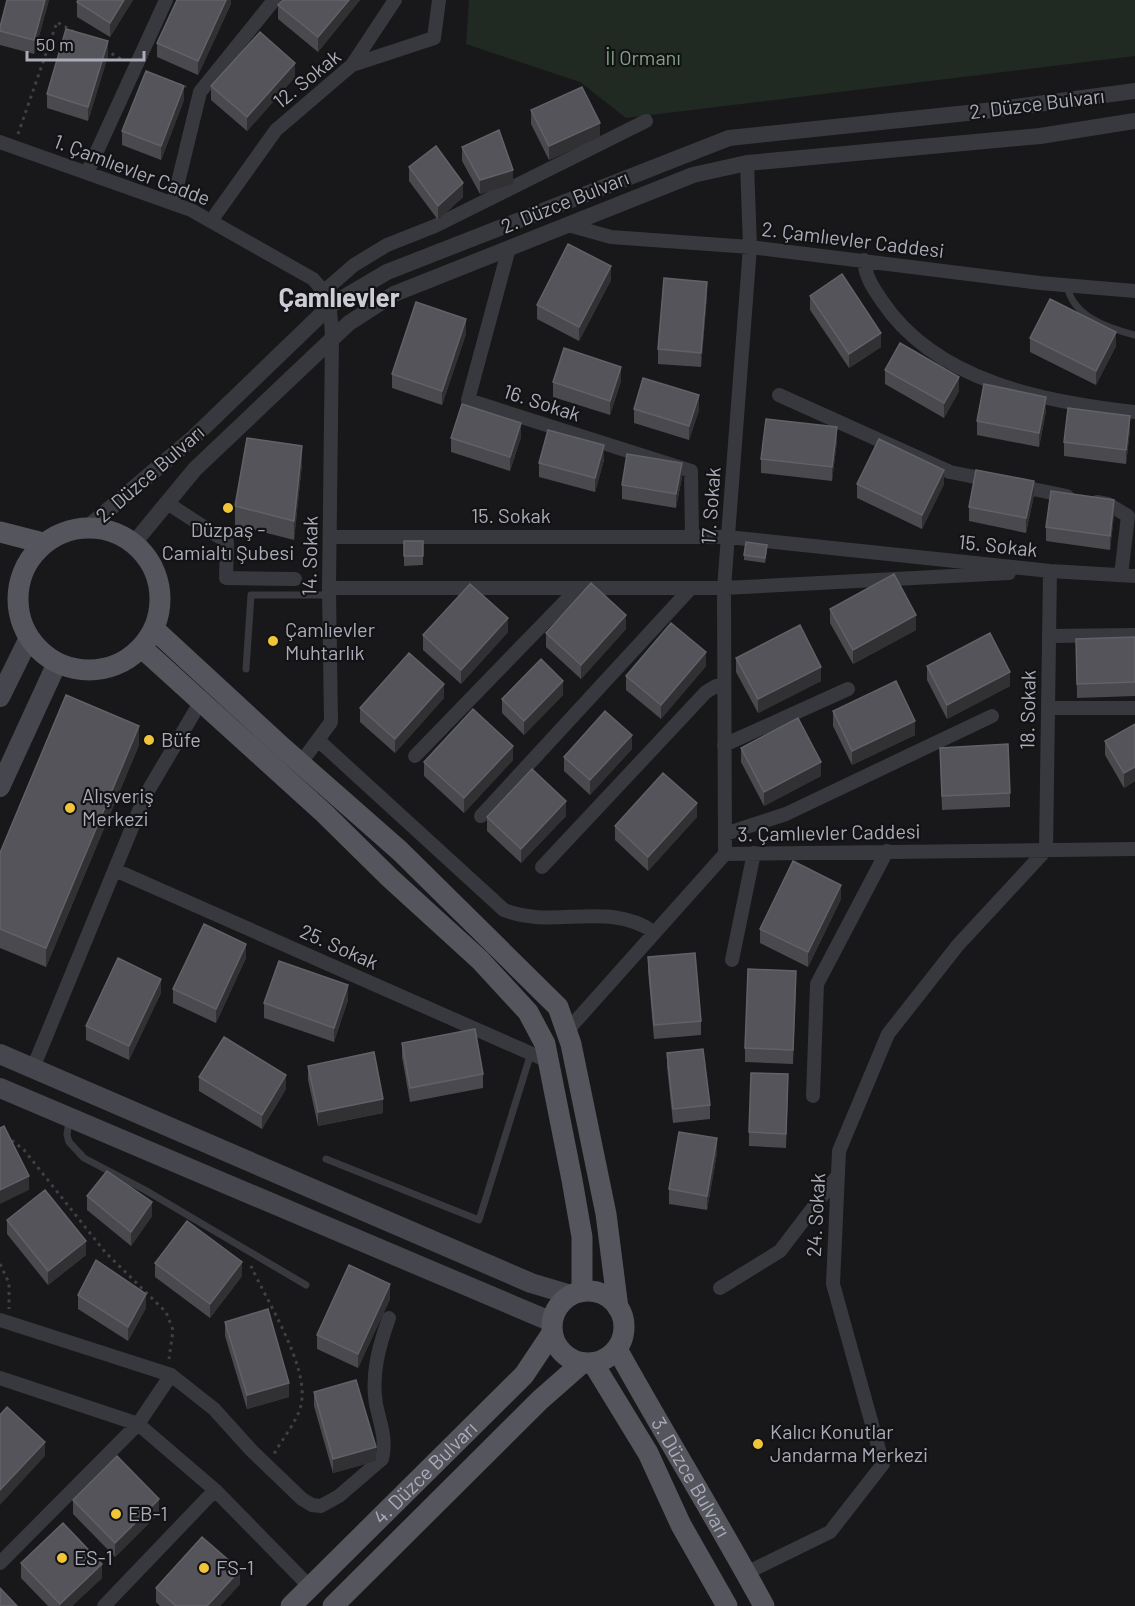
<svg xmlns="http://www.w3.org/2000/svg" width="1135" height="1606" viewBox="0 0 1135 1606" font-family="Barlow,sans-serif">
<style>
.green{fill:#212923}
.lines{fill:none;stroke-linecap:round;stroke-linejoin:round}
.path{stroke:#3e4045;stroke-width:3;stroke-dasharray:3 4.5;stroke-linecap:butt}
.service{stroke:#38393e;stroke-width:7}
.minor{stroke:#38393e;stroke-width:14}
.tertiary{stroke:#38393e;stroke-width:16}
.secondary{stroke:#46474e;stroke-width:20}
.primary{stroke:#54555d;stroke-width:21}
.wall{fill:#49494e}
.shaded-wall{fill:#313134}
.building{fill:#54545a;stroke:#616268;stroke-width:1.5}
.poi-dot{fill:#f0c638;stroke:#131214;stroke-width:2}
.labels{text-anchor:middle;stroke-width:4.5;stroke-linejoin:round;paint-order:stroke}
.park-label{font-size:20px;fill:#81a487;stroke:#131214}
.street-label{font-size:20px;fill:#aaadb9;stroke:#131214}
.poi-label{font-size:20px;fill:#aaadb9;stroke:#131214;text-anchor:start}
.district-label{font-size:26px;font-weight:bold;fill:#cbccd5;stroke:#131214}
</style>
<rect width="100%" height="100%" fill="#181719"/>
<!-- green -->
<path class="green" d="M469,0H1135V56L626,118L580,82L466,44Z"/>
<g class="lines">
<!-- path -->
<path class="path" d="M105,50L123,60
M164,79L186,87
M18,134L57,22L74,32
M0,1131L24,1150L105,1252L166,1312L173,1330L169,1359
M0,1264L9,1283V1309
M251,1266C266,1300 310,1367 301,1405C297,1422 282,1439 274,1454"/>
<!-- service -->
<path class="service" d="M1067,285C1072,316 1107,328 1135,335
M246,669L251,595H329
M69,1120L67,1135L69,1142L84,1158L145,1190L306,1285
M326,1159L479,1220L531,1053"/>
<!-- minor -->
<path class="minor" d="M352,65L395,0
M0,142L191,210L313,279C331,298 331,313 332,338L329,588L331,722L300,764
M87,173L166,0
M173,203L200,92L274,0
M211,221L276,130L352,65L434,38L439,0
M568,225L611,237L750,247L1040,283L1135,291
M509,248L468,400L691,471L692,537
M864,260C865,276 873,288 882,301C936,382 1045,402 1135,412
M324,291L354,265L387,245L435,226L646,121
M779,395L950,472L990,480
M1018,486L1067,496
M1097,502L1108,504L1128,516L1121,575
M167,503L227,542L226,578L295,579
M330,537H728L1050,571L1135,576
M329,588H724L1009,573
M1049,636L1135,635
M1048,708H1135
M318,740L504,910C554,930 607,900 654,932
M724,745L848,689
M415,756L578,588
M481,816L691,588
M725,834L786,814L992,716
M725,854L724,588L750,247L747,163
M542,867L706,692L716,686H724
M115,870L548,1061
M732,960L754,853
M566,1032L725,854L1135,849
M33,1068L145,796L201,701
M813,1096L817,984L887,851
M720,1288L780,1251L838,1175
M0,1320L171,1375L214,1409L252,1451L302,1499L312,1505L321,1506L339,1496L382,1459C387,1438 380,1424 376,1404C371,1374 379,1346 389,1318
M0,1378L138,1424L215,1490L310,1587
M0,1563L138,1424L171,1375
M746,1573L830,1532L883,1464L833,1284L839,1151L888,1034L958,945L1046,850L1050,571
M104,1606L215,1490"/>
<!-- tertiary -->
<path class="tertiary" d="M88,527L194,437L331,305L387,272L729,138L977,112L1135,91
M134,543L195,469L349,323L394,294L693,175L747,163L1040,136L1135,121"/>
<!-- secondary -->
<path class="secondary" d="M0,697L29,638
M0,787L57,663
M0,1054L531,1283L571,1295
M0,1088L552,1322"/>
<!-- primary -->
<g class="primary">
<circle cx="89" cy="599" r="71"/>
<path d="M0,532L43,543"/>
<path d="M154,629L283,748L400,851L558,1007L571,1044L606,1214L618,1308"/>
<path d="M142,648L324,813L390,878L480,960L528,1012L545,1044L572,1180L582,1237V1291"/>
<circle cx="588" cy="1327" r="36"/>
<path id="s1" d="M617,1349C665,1436 717,1519 764,1606"/>
<path d="M593,1363L648,1453L681,1525L727,1606"/>
<path id="s2" d="M291,1606L524,1375L552,1333"/>
<path d="M333,1606L540,1400L582,1363"/>
</g>
</g>
<!-- wall -->
<path class="wall" d="M7,0H49L34,54L0,45V31Z
M133,0L110,37L77,17V2Z
M231,0V4L198,75L157,57V43Z
M283,0H360L318,52L278,19V5Z
M108,56L88,121L47,108V94Z
M295,77L247,131L211,100V86Z
M184,100L161,160L122,145V131Z
M531,110L600,137L549,160L531,124Z
M462,147L513,184L480,194L462,161Z
M409,167L463,197L438,220L409,181Z
M611,280L579,341L537,319V305Z
M707,296L701,367L658,364V349Z
M810,296L881,347L849,368L810,310Z
M466,334L442,405L392,388V374Z
M1030,338L1116,346L1096,385L1030,352Z
M885,370L959,391L944,418L885,384Z
M621,381L610,415L553,397V382Z
M634,409L699,410L689,440L634,423Z
M1046,411L1039,447L977,435V421Z
M1130,430L1126,464L1064,456V442Z
M521,437L510,471L451,452V438Z
M837,441L832,481L761,473V459Z
M604,460L595,492L539,477V463Z
M302,464L294,540L235,525V506Z
M682,477L676,508L622,499V485Z
M857,484H944L922,529L857,498Z
M1034,495L1026,533L969,521V507Z
M1114,515L1110,550L1046,541V527Z
M404,541L423,556V565L404,566Z
M767,550L765,563L744,560V555Z
M830,609L916,630L853,664L830,623Z
M626,629L581,679L546,647V633Z
M508,632L461,684L423,650V635Z
M1135,637V696L1077,698L1076,639Z
M736,658L821,681L758,713L736,672Z
M706,666L661,719L626,690V676Z
M927,666L1010,686L947,719L927,680Z
M563,695L524,735L502,713V699Z
M444,698L395,753L360,722V708Z
M833,711L915,735L852,765L833,726Z
M1135,724V781L1124,788L1105,755V741Z
M139,745L46,967L0,948V853Z
M741,748L821,776L764,806L741,762Z
M940,748L1010,793V807L942,810Z
M632,749L590,795L564,771V757Z
M513,760L464,813L424,776V762Z
M566,816L521,863L487,831V817Z
M697,817L648,871L615,840V826Z
M841,899L808,967L760,943V929Z
M648,957L701,1021V1035L654,1039L648,971Z
M246,958L216,1023L173,1003V989Z
M796,985L793,1064L745,1062V1048Z
M161,993L129,1060L86,1040V1026Z
M348,1000L334,1042L264,1018V1003Z
M402,1043L483,1074V1088L410,1102L402,1057Z
M667,1053L710,1105V1119L673,1123L667,1067Z
M308,1066L383,1113L318,1126L308,1080Z
M199,1077L286,1089L262,1129L199,1091Z
M788,1089L786,1148L749,1146V1132Z
M717,1153L707,1210L669,1204V1189Z
M87,1196L152,1216L131,1246L87,1210Z
M7,1220L86,1255L48,1285L7,1234Z
M155,1263L242,1276L210,1318L155,1277Z
M78,1295L146,1308L128,1341L78,1309Z
M390,1299L358,1368L317,1349V1335Z
M225,1322L289,1397L247,1409L225,1336Z
M314,1392L376,1461L333,1473L314,1406Z
M73,1500L159,1513L115,1557L73,1514Z
M21,1563L102,1578L72,1606H48L21,1578Z
M240,1584L220,1606H160L156,1602V1588Z"/>
<!-- shaded-wall -->
<path class="shaded-wall" d="M45,0H49L34,54V40Z
M124,0H133L110,37V23Z
M226,0H231V4L198,75V61Z
M349,0H360L318,52V37Z
M108,41V56L88,121V107Z
M295,63V77L247,131V117Z
M184,86V100L161,160V146Z
M600,123V137L549,160V146Z
M513,170V184L480,194V180Z
M463,183V197L438,220V206Z
M611,266V280L579,341V327Z
M707,282V296L701,367V353Z
M466,319V334L442,405V391Z
M1116,332V346L1096,385V371Z
M881,333V347L849,368V354Z
M621,367V381L610,415V401Z
M959,377V391L944,418V403Z
M699,395V410L689,440V426Z
M1046,397V411L1039,447V433Z
M1130,416V430L1126,464V450Z
M521,423V437L510,471V457Z
M837,427V441L832,481V467Z
M604,445V460L595,492V478Z
M302,446V464L294,540V521Z
M682,463V477L676,508V494Z
M944,470V484L922,529V515Z
M1034,481V495L1026,533V518Z
M1114,500V515L1110,550V536Z
M626,615V629L581,679V665Z
M916,615V630L853,664V650Z
M508,618V632L461,684V670Z
M706,652V666L661,719V705Z
M821,667V681L758,713V699Z
M1010,672V686L947,719V705Z
M563,681V695L524,735V721Z
M444,684V698L395,753V739Z
M915,721V735L852,765V751Z
M139,726V745L46,967V948Z
M632,735V749L590,795V780Z
M513,746V760L464,813V798Z
M821,762V776L764,806V792Z
M1135,767V781L1124,788V773Z
M566,801V816L521,863V849Z
M697,803V817L648,871V857Z
M841,885V899L808,967V952Z
M246,944V958L216,1023V1009Z
M161,979V993L129,1060V1046Z
M348,985V1000L334,1042V1028Z
M286,1075V1089L262,1129V1115Z
M383,1099V1113L318,1126V1112Z
M717,1138V1153L707,1210V1196Z
M29,1176V1190L0,1204V1190Z
M152,1202V1216L131,1246V1232Z
M86,1241V1255L48,1285V1271Z
M242,1262V1276L210,1318V1304Z
M390,1284V1299L358,1368V1354Z
M146,1294V1308L128,1341V1327Z
M289,1383V1397L247,1409V1395Z
M45,1442V1456L0,1505V1490Z
M376,1447V1461L333,1473V1459Z
M159,1499V1513L115,1557V1543Z
M102,1564V1578L72,1606H60V1604Z
M240,1570V1584L220,1606H207Z"/>
<!-- building -->
<path class="building" d="M7,0H45L34,40L0,31V27Z
M78,0H124L110,23L77,2Z
M177,0H226L198,61L157,43Z
M283,0H349L318,37L278,5Z
M66,29L108,41L88,107L47,94Z
M260,32L295,63L247,117L211,86Z
M146,71L184,86L161,146L122,131Z
M582,87L600,123L549,146L531,110Z
M499,130L513,170L480,180L462,147Z
M436,146L463,183L438,206L409,167Z
M568,244L611,266L579,327L537,305Z
M842,274L881,333L849,354L810,296Z
M664,278L707,282L701,353L658,349Z
M1050,299L1116,332L1096,371L1030,338Z
M416,302L466,319L442,391L392,374Z
M900,343L959,377L944,403L885,370Z
M564,348L621,367L610,401L553,382Z
M643,378L699,395L689,426L634,409Z
M984,384L1046,397L1039,433L977,421Z
M462,404L521,423L510,457L451,438Z
M1068,408L1130,416L1126,450L1064,442Z
M766,419L837,427L832,467L761,459Z
M548,430L604,445L595,478L539,463Z
M247,438L302,446L294,521L235,506Z
M879,439L944,470L922,515L857,484Z
M627,454L682,463L676,494L622,485Z
M976,470L1034,481L1026,518L969,507Z
M1051,491L1114,500L1110,536L1046,527Z
M404,541H423V556H404Z
M746,542L767,545L765,558L744,555Z
M894,574L916,615L853,650L830,609Z
M591,583L626,615L581,665L546,633Z
M470,584L508,618L461,670L423,635Z
M671,623L706,652L661,705L626,676Z
M800,625L821,667L758,699L736,658Z
M990,633L1010,672L947,705L927,666Z
M1135,637V682L1077,684L1076,639Z
M409,653L444,684L395,739L360,708Z
M541,659L563,681L524,721L502,699Z
M896,681L915,721L852,751L833,711Z
M66,695L139,726L46,948L0,929V853Z
M473,709L513,746L464,798L424,762Z
M605,711L632,735L590,780L564,757Z
M798,718L821,762L764,792L741,748Z
M1135,724V767L1124,773L1105,741Z
M1008,744L1010,793L942,796L940,748Z
M532,769L566,801L521,849L487,817Z
M663,773L697,803L648,857L615,826Z
M793,861L841,885L808,952L760,929Z
M204,924L246,944L216,1009L173,989Z
M695,953L701,1021L654,1025L648,957Z
M118,958L161,979L129,1046L86,1026Z
M279,961L348,985L334,1028L264,1003Z
M748,969L796,971L793,1050L745,1048Z
M475,1029L483,1074L410,1088L402,1043Z
M224,1037L286,1075L262,1115L199,1077Z
M703,1049L710,1105L673,1109L667,1053Z
M374,1052L383,1099L318,1112L308,1066Z
M751,1073L788,1074L786,1134L749,1132Z
M4,1126L29,1176L0,1190V1128Z
M679,1132L717,1138L707,1196L669,1189Z
M107,1171L152,1202L131,1232L87,1196Z
M45,1190L86,1241L48,1271L7,1220Z
M187,1221L242,1262L210,1304L155,1263Z
M96,1260L146,1294L128,1327L78,1295Z
M349,1265L390,1284L358,1354L317,1335Z
M268,1309L289,1383L247,1395L225,1322Z
M356,1380L376,1447L333,1459L314,1392Z
M7,1407L45,1442L0,1490V1415Z
M117,1456L159,1499L115,1543L73,1500Z
M63,1523L102,1564L60,1604L21,1563Z
M202,1537L240,1570L207,1606H176L156,1588Z
M0,1588L17,1606H0Z"/>
<!-- markers -->
<g class="poi-dot">
<circle cx="228" cy="508" r="6"/>
<circle cx="273" cy="641" r="6"/>
<circle cx="149" cy="740" r="6"/>
<circle cx="70" cy="808" r="6"/>
<circle cx="758" cy="1444" r="6"/>
<circle cx="116" cy="1514" r="6"/>
<circle cx="62" cy="1558" r="6"/>
<circle cx="204" cy="1568" r="6"/>
</g>
<g class="labels">
<!-- park labels -->
<g class="park-label">
<text x="643" y="65">İl Ormanı</text>
</g>
<!-- street labels -->
<g class="street-label">
<text transform="translate(307 79) rotate(-39)" y="7">12. Sokak</text>
<text transform="translate(1037 104) rotate(-7)" y="7">2. Düzce Bulvarı</text>
<text transform="translate(132 170) rotate(21)" y="7">1. Çamlıevler Cadde</text>
<text transform="translate(565 202) rotate(-22)" y="7">2. Düzce Bulvarı</text>
<text transform="translate(853 240) rotate(7)" y="7">2. Çamlıevler Caddesi</text>
<text transform="translate(542 403) rotate(18)" y="7">16. Sokak</text>
<text transform="translate(150 474) rotate(-41)" y="7">2. Düzce Bulvarı</text>
<text transform="translate(711 506) rotate(-86)" y="7">17. Sokak</text>
<text x="511" y="523">15. Sokak</text>
<text transform="translate(998 546) rotate(6)" y="7">15. Sokak</text>
<text transform="translate(310 556) rotate(-89)" y="7">14. Sokak</text>
<text transform="translate(1028 710) rotate(-89)" y="7">18. Sokak</text>
<text transform="translate(829 833) rotate(-1)" y="7">3. Çamlıevler Caddesi</text>
<text transform="translate(339 947) rotate(24)" y="7">25. Sokak</text>
<text transform="translate(816 1215) rotate(-87)" y="7">24. Sokak</text>
<text dy="7" stroke="none"><textPath href="#s2" startOffset="189">4. Düzce Bulvarı</textPath></text>
<text dy="7" stroke="none"><textPath href="#s1" startOffset="148">3. Düzce Bulvarı</textPath></text>
</g>
<!-- poi labels -->
<g class="poi-label">
<text x="228" y="537" text-anchor="middle">Düzpaş -<tspan x="228" dy="23">Camialtı Şubesi</tspan></text>
<text x="285" y="637">Çamlıevler<tspan x="285" dy="23">Muhtarlık</tspan></text>
<text x="161" y="747">Büfe</text>
<text x="82" y="803">Alışveriş<tspan x="82" dy="23">Merkezi</tspan></text>
<text x="770" y="1439">Kalıcı Konutlar<tspan x="770" dy="23">Jandarma Merkezi</tspan></text>
<text x="128" y="1521">EB-1</text>
<text x="74" y="1565">ES-1</text>
<text x="216" y="1575">FS-1</text>
</g>
<!-- district labels -->
<g class="district-label">
<text x="339" y="307">Çamlıevler</text>
</g>
</g>
<!-- scale -->
<path d="M27 51v9h117v-9" fill="none" stroke="#aaadb9" stroke-width="3"/>
<text x="36" y="51" font-size="18" fill="#aaadb9" stroke="#131214" stroke-width="4.5" paint-order="stroke">50 m</text>
</svg>
